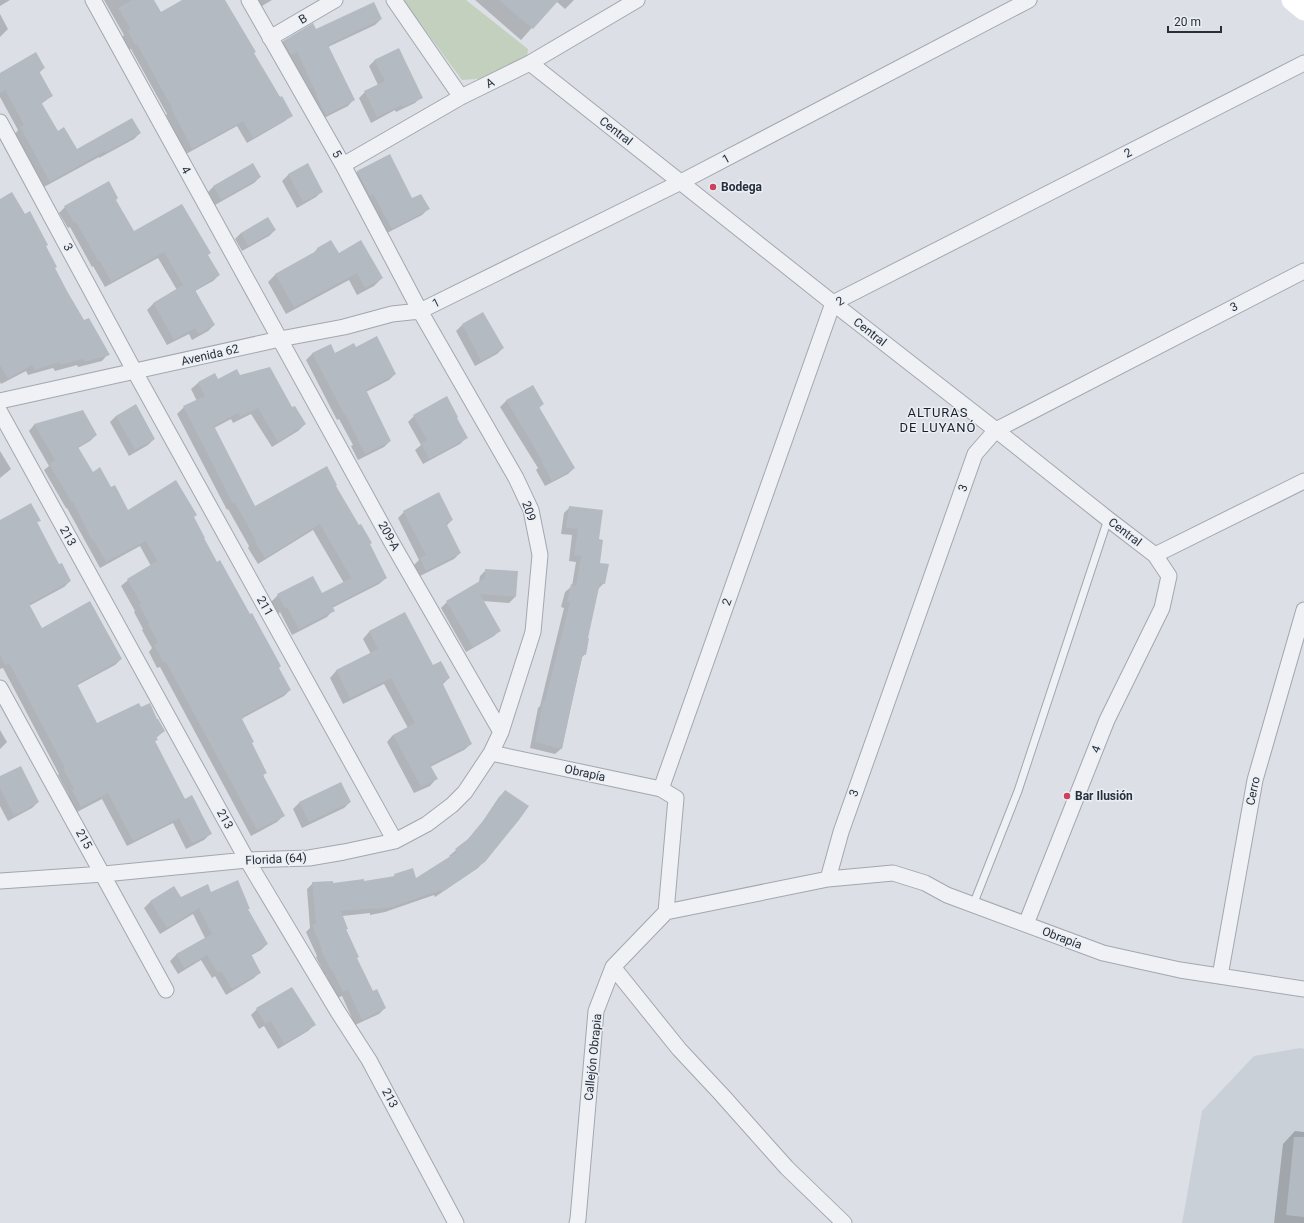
<svg xmlns="http://www.w3.org/2000/svg" width="1304" height="1223" viewBox="0 0 1304 1223" font-family="Roboto,sans-serif">
<style>
.built{fill:#cad0d8}
.green{fill:#c3d0bd}
.shadow{fill:#0003}
.building{fill:#b4bac2}
.lines{fill:none;stroke-linecap:round;stroke-linejoin:round}
.lane-casing{stroke:#a2a7b0;stroke-width:9}
.street-casing{stroke:#a2a7b0;stroke-width:17}
.lane{stroke:#eff1f4;stroke-width:7}
.street{stroke:#eff1f4;stroke-width:15}
.secondary{stroke:#fff;stroke-width:21}
.poi-dot{fill:#ca425d;stroke:#ebeff4;stroke-width:1.5}
.labels{text-anchor:middle;stroke-width:3;stroke-linejoin:round;paint-order:stroke}
.street-label{font-size:12px;fill:#262f3c;stroke:#ebeff4}
.poi-label{font-size:12px;font-weight:bold;fill:#262f3c;stroke:#ebeff4;text-anchor:start}
.neighbourhood-label{font-size:13px;letter-spacing:1px;fill:#19202c;stroke:#ebeff4}
</style>
<rect width="100%" height="100%" fill="#dce0e6"/>
<!-- built -->
<path class="built" d="M1300,1048L1304,1049V1223H1182L1202,1111L1254,1056Z"/>
<!-- green -->
<path class="green" d="M403,0H466L528,49L527,57L489,78L462,80Z"/>
<!-- shadow -->
<path class="shadow" d="M0,0H10L0,6Z
M104,0H153L161,13L184,0H224L253,54L291,115L285,121L247,143L237,126L186,154L166,115L167,114L131,49L129,50L122,38L124,35Z
M252,0H272L257,9Z
M475,0H574L565,9L556,1L521,40Z
M0,14L8,29L0,37Z
M381,19L375,25L328,47L354,99L348,106L320,120L291,57L284,60L277,48L283,42L313,25L316,30Z
M375,60L421,97L415,103L396,112L395,110L371,123L359,98L365,92L378,85L369,66Z
M44,68L39,73L52,96L41,104L57,132L77,150L140,133L134,139L99,158V157L44,187L15,134L18,130L0,97V74Z
M389,156L412,200L428,209L422,215L385,234L351,178L357,172Z
M308,165L322,191L316,197L297,208L282,181L288,175Z
M260,177L254,183L215,205L208,192L214,186Z
M0,200L45,247L54,268L83,322L108,354L102,361L78,367L77,365L55,371L53,368L28,375L26,371L1,384L0,382Z
M115,200L133,232L207,256L219,275L213,281L195,291L214,325L208,331L192,340L189,334L167,345L147,310L153,304L177,290L158,258L105,287L93,266L92,267L70,227L68,228L59,213L65,207Z
M275,230L269,236L242,251L235,239L241,233Z
M331,241L338,254L382,278L374,286L357,295L349,280L286,314L268,282L276,274L312,255L317,249Z
M462,325L503,348L497,354L475,366L456,331Z
M330,345L335,354L355,348L395,374L389,380L366,392L390,441L384,447L358,460L351,446L353,445L339,419L337,420L306,360L312,354Z
M214,375L217,380L239,376L292,408L305,424L298,431L272,447L251,414L233,423L231,419L214,428L254,507L335,486L369,545L386,578L379,584L332,608L333,610L327,617L292,635L280,612L278,614L271,602L278,595L322,594L344,583L313,530L258,564L248,548L249,546L228,509L227,510L177,414L184,407L197,401L191,389L198,383Z
M533,386L543,404L539,408L574,468L568,474L545,486L536,470L538,468L500,407L506,401Z
M136,406L154,439L148,445L129,456L110,422L116,416Z
M82,411L96,435L90,441L78,448L92,473L111,489L128,511L193,517L203,539L290,690L284,696L241,719L251,744L265,773L263,776L283,816L277,822L251,836L160,667L157,668L149,652L152,648L142,630L143,629L134,612L135,611L121,586L128,580L151,566L140,546L100,568L67,508H66L44,470L49,466L29,431L34,425Z
M414,416L456,418L466,438L460,444L423,464L415,450L421,445L408,422Z
M0,451L11,469L0,478Z
M570,507L598,540L599,564L604,583L598,589L587,638L585,654L582,657L562,748L555,754L530,748L538,708L540,706L564,608L561,607L565,592L572,586L576,562L569,561L572,535L561,534L564,513Z
M404,512L452,520L446,526L460,553L454,559L420,576L414,565L419,560L398,518Z
M39,520L36,523L59,566L70,581L64,587L29,606L42,630L121,659L115,665L76,686L97,724L141,708L157,721L164,731L156,738V740L154,742L184,800L210,834L204,840L186,849L173,823L127,846L102,799L75,813L67,797L69,796L58,775L59,774L3,668L0,669V522Z
M486,570L515,597L509,603L483,601L500,630L494,636L466,652L441,608L447,602L479,582L480,576Z
M404,614L432,666L449,678L442,685L471,744L464,750L430,767L436,779L430,786L414,793L387,742L393,735L408,728L384,684L343,704L330,678L336,671L371,654L363,639L369,632Z
M0,730L7,742L0,749Z
M0,777L38,802L32,808L8,821L0,806Z
M341,783L350,802L344,808L302,828L293,809L299,803Z
M505,791L484,861L478,868L435,897L434,895L385,912L370,915V913L342,916L347,928L346,930L356,959L372,992L385,1008L379,1014L355,1025L342,996L337,998L326,975H325L316,957L317,956L306,932L310,928L307,889L313,883L332,884L364,882L392,878L395,875L416,879L451,857L449,856L466,842L481,824L499,797Z
M174,887L181,899L211,893L249,908L247,910L267,944L261,950L250,956L260,972L254,978L226,995L215,976L212,978L201,960L178,974L170,961L176,955L205,938L193,914L160,934L144,908L150,902Z
M257,1009L314,1025L308,1031L278,1049L264,1026L259,1029L251,1015Z
M1295,1131L1304,1132V1223H1274L1283,1144Z"/>
<!-- building -->
<path class="building" d="M132,0H154L161,12L182,0H225L256,52L254,53L270,80L280,97L282,96L293,116L253,138L243,121L192,149L171,108H172L137,44L135,45L128,31L130,29L118,8Z
M499,0H559L533,29Z
M374,2L382,19L328,45L355,100L326,115L316,95H317L297,52L291,55L283,41L313,23L316,29Z
M399,48L423,98L403,107L402,105L377,117L364,91L385,81L374,60Z
M36,52L45,68L39,71L53,96L41,102L58,131L64,127L77,149L132,118L141,133L105,153V151L50,182L20,127L24,125L5,90L0,93V73Z
M390,154L412,198L421,194L430,209L392,229L373,194L370,196L357,171Z
M253,163L261,177L221,200L213,186Z
M308,163L323,192L303,202L288,174Z
M109,181L118,198L116,200L134,231L182,204L211,253L208,255L220,275L195,290L215,325L199,334L195,328L174,340L153,303L183,285L164,252L111,282L100,261H98L76,222L74,223L64,206Z
M12,192L25,214L30,211L48,245L46,246L57,267L55,268L67,291L84,320L89,318L110,355L85,362L83,359L61,365L59,362L35,370L32,365L8,379L0,365V199Z
M268,217L276,230L248,246L241,233Z
M331,240L339,253L361,240L383,278L365,288L357,273L294,307L275,274L318,250L317,248Z
M483,312L504,348L481,361L462,324Z
M377,336L396,374L366,390L391,441L365,454L357,440L358,439L345,414H344L312,353L331,344L335,353L354,343L356,347Z
M270,367L292,407L295,406L306,424L278,442L258,408L240,417L238,413L214,426L255,506L327,466L337,485L336,486L359,525L361,524L372,543L370,544L387,578L332,606L335,611L299,629L287,607L285,608L277,594L313,576L322,593L351,578L320,524L265,558L254,540L255,539L235,503L233,504L183,406L205,396L198,382L215,373L218,379L237,369L240,375Z
M533,385L544,404L539,407L575,468L552,481L542,463L543,462L506,400Z
M447,396L458,417L457,418L468,438L429,459L421,443L427,440L413,415Z
M136,404L155,439L135,450L116,416Z
M83,410L97,435L78,447L93,472L100,467L111,487L115,485L128,510L176,480L197,515L194,517L205,538H204L217,562L220,560L250,614L252,613L281,666L279,668L291,690L243,716L244,718L242,719L254,742L252,743L267,773L263,775L285,816L257,830L166,662L164,663L154,645L158,643L148,624L149,623L139,605L141,604L127,579L157,561L146,541L106,562L93,539L92,540L73,502L72,503L49,464L55,460L34,424Z
M439,492L453,520L446,523L461,553L426,571L420,558L426,555L403,511Z
M31,503L41,521L37,522L59,564L62,563L71,581L29,604L42,628L90,601L122,659L77,684L97,723L139,703L141,707L150,703L157,719H158L165,731L156,737L158,740L155,741L185,799L192,795L212,834L192,843L179,818L133,841L108,793L81,807L72,790L74,789L63,769L65,768L9,663L5,665L0,655V520Z
M569,506L603,510L599,539L603,540L600,563L609,564L605,584L600,583L588,638H589L586,655L583,654L572,701L562,749L535,742L543,701H545L570,602H567L571,584L576,586L581,556L574,555L578,529L566,528Z
M485,569L518,571L516,597L480,594L501,631L473,647L446,601L485,578Z
M405,612L433,665L441,661L450,678L442,682L472,744L430,765L438,779L421,787L393,735L415,723L391,678L350,698L336,670L378,649L369,631Z
M21,766L39,802L14,816L0,788V776Z
M341,782L351,802L309,822L299,802Z
M505,790L529,806L519,820L485,862L442,892L441,890L392,907L376,909V908L341,911L348,929H346L359,957L357,958L373,991L377,989L386,1008L362,1020L348,990L343,992L332,970H331L321,950L322,949L312,925L316,923L312,882L333,881V883L364,879V881L395,876L394,874L413,868L416,878L457,852L455,849L468,839L487,816Z
M238,880L250,909H248L268,944L251,954L261,973L232,989L221,971L218,973L207,955L184,968L176,954L212,934L199,908L167,928L150,901L174,886L181,897L208,884L211,892Z
M292,987L316,1025L284,1044L271,1021L265,1024L256,1008Z
M1294,1137H1304V1217L1286,1215Z"/>
<g class="lines">
<defs>
<path id="lane" d="M973,905L1018,791L1108,519"/>
<path id="street" d="M93,0L392,543L501,732
M394,0L461,97
M270,38L335,0
M530,63L833,303L996,430L1108,519L1155,555L1169,576L1162,608L1107,720L1026,924
M0,122L135,372L395,841
M343,165L461,97L530,63L637,0
M0,401L280,339L344,327L392,314L420,311L681,182L1029,0
M0,412L247,860L338,1012L369,1060L456,1223
M1155,555L1304,481
M0,688L166,990
M491,753L661,789L676,798L666,912
M661,789L833,303L1304,63
M828,879L841,832L975,454L996,430L1304,271
M0,881L104,874L247,860L309,858L344,852L395,841L427,824L452,805L465,792L491,753L501,732L533,632L540,555L531,510L516,478L420,311L343,165L249,0
M613,967L679,1049L722,1095L787,1168L844,1223
M1220,976L1255,780L1304,610
M577,1223L578,1219L596,1011L613,967L666,912L828,879L893,873L925,883L947,895L1103,953L1180,970L1304,989"/>
</defs>
<!-- lane casing -->
<use href="#lane" class="lane-casing"/>
<!-- street casing -->
<use href="#street" class="street-casing"/>
<!-- lane -->
<use href="#lane" class="lane"/>
<!-- street -->
<use href="#street" class="street"/>
<!-- secondary -->
<path class="secondary" d="M1292,0L1304,10"/>
</g>
<!-- markers -->
<g class="poi-dot">
<circle cx="713" cy="187" r="4"/>
<circle cx="1067" cy="796" r="4"/>
</g>
<g class="labels">
<!-- street labels -->
<g class="street-label">
<text transform="translate(303 19) rotate(-31)" y="4">B</text>
<text transform="translate(490 83) rotate(-26)" y="4">A</text>
<text transform="translate(616 131) rotate(38)" y="4">Central</text>
<text transform="translate(1128 153) rotate(-27)" y="4">2</text>
<text transform="translate(337 154) rotate(60)" y="4">5</text>
<text transform="translate(726 159) rotate(-28)" y="4">1</text>
<text transform="translate(186 170) rotate(61)" y="4">4</text>
<text transform="translate(68 247) rotate(62)" y="4">3</text>
<text transform="translate(840 301) rotate(-32)" y="4">2</text>
<text transform="translate(436 303) rotate(-26)" y="4">1</text>
<text transform="translate(1234 307) rotate(-27)" y="4">3</text>
<text transform="translate(870 332) rotate(38)" y="4">Central</text>
<text transform="translate(210 355) rotate(-13)" y="4">Avenida 62</text>
<text transform="translate(963 488) rotate(-70)" y="4">3</text>
<text transform="translate(529 511) rotate(71)" y="4">209</text>
<text transform="translate(1125 532) rotate(37)" y="4">Central</text>
<text transform="translate(68 536) rotate(61)" y="4">213</text>
<text transform="translate(389 536) rotate(61)" y="4">209-A</text>
<text transform="translate(727 602) rotate(-70)" y="4">2</text>
<text transform="translate(265 606) rotate(61)" y="4">211</text>
<text transform="translate(1096 749) rotate(-68)" y="4">4</text>
<text transform="translate(585 773) rotate(12)" y="4">Obrapía</text>
<text transform="translate(1253 791) rotate(-78)" y="4">Cerro</text>
<text transform="translate(854 793) rotate(-70)" y="4">3</text>
<text transform="translate(225 819) rotate(61)" y="4">213</text>
<text transform="translate(84 839) rotate(61)" y="4">215</text>
<text transform="translate(276 859) rotate(-3)" y="4">Florida (64)</text>
<text transform="translate(1062 938) rotate(21)" y="4">Obrapía</text>
<text transform="translate(593 1057) rotate(-84)" y="4">Callejón Obrapia</text>
<text transform="translate(390 1098) rotate(62)" y="4">213</text>
</g>
<!-- poi labels -->
<g class="poi-label">
<text x="721" y="191">Bodega</text>
<text x="1075" y="800">Bar Ilusión</text>
</g>
<!-- neighbourhood labels -->
<g class="neighbourhood-label">
<text x="938" y="417">ALTURAS<tspan x="938" dy="15">DE LUYANÓ</tspan></text>
</g>
</g>
<!-- scale -->
<path d="M1168 26v6h53v-6" fill="none" stroke="#262f3c" stroke-width="2"/>
<text x="1174" y="26" font-size="12" fill="#262f3c" stroke="#ebeff4" stroke-width="3" paint-order="stroke">20 m</text>
</svg>
